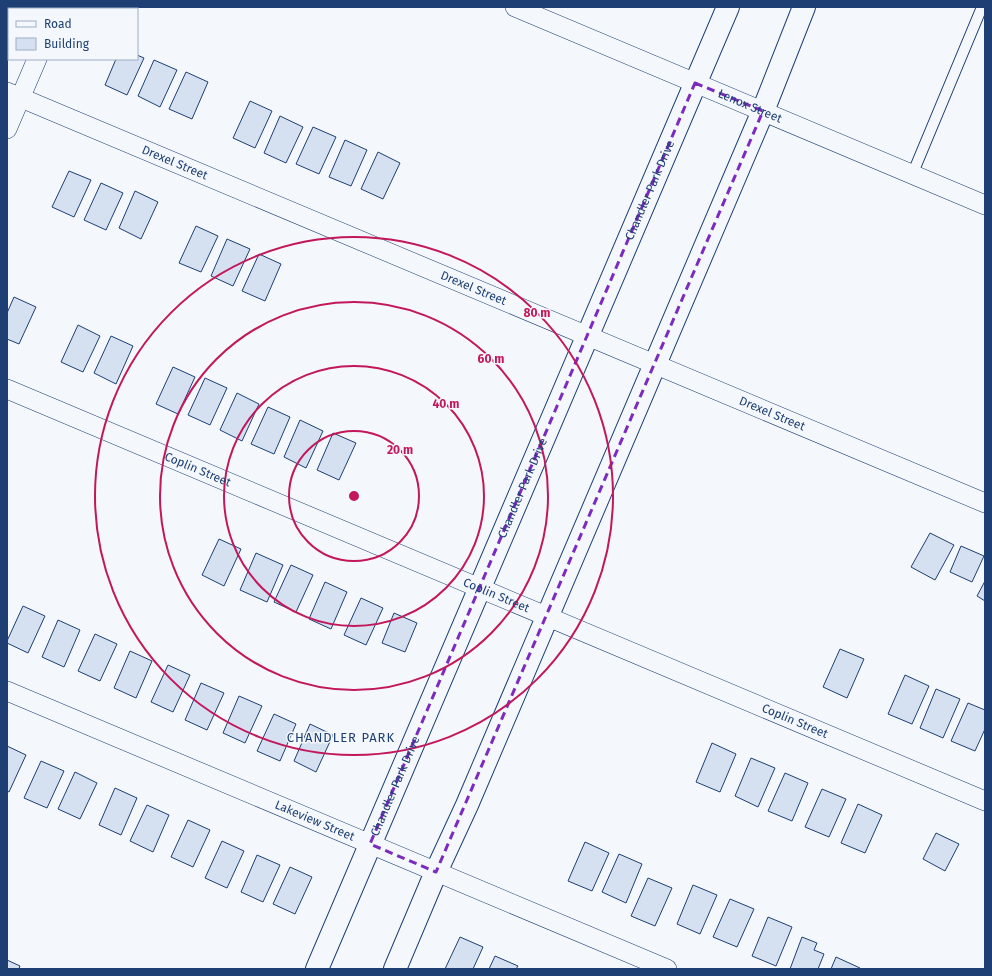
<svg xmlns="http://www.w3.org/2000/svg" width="992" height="976" viewBox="0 0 992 976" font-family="'Fira Sans',sans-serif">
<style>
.building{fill:#d5e0f0;stroke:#1d3f73}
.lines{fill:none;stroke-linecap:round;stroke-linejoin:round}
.lane-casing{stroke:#1d3f73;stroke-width:12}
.street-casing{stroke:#1d3f73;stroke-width:20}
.secondary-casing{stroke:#1d3f73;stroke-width:24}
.lane{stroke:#f4f7fb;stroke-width:10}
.street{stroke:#f4f7fb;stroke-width:19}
.secondary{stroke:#f4f7fb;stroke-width:22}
.marked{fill:none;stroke:#7b2cbf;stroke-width:3;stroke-dasharray:8 5;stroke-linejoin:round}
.ring{fill:none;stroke:#c2185b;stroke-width:2}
.labels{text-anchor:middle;stroke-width:3;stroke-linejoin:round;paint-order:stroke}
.street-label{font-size:12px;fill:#1d3f73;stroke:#f4f7fb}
.neighbourhood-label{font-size:13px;letter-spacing:1px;fill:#1d3f73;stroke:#f4f7fb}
.centre{fill:#c2185b;stroke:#f4f7fb;stroke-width:2}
.ring-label{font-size:12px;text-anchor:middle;font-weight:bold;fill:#c2185b;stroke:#f4f7fb;stroke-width:3;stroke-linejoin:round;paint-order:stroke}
</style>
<rect width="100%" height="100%" fill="#f4f7fb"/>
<!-- building -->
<path class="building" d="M137,55L144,58L127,95L105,85L116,59H137Z
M154,60L177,70L160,107L138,96Z
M186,72L208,82L192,119L169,109Z
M250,101L272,111L255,148L233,138Z
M280,116L303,127L286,163L264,153Z
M313,127L336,137L319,174L296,164Z
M345,140L367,150L351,186L329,177Z
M378,152L400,163L383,199L361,189Z
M69,171L91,180L74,217L52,207Z
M101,183L123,193L106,230L84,220Z
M135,191L158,202L141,239L119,228Z
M196,226L218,236L201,272L179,263Z
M227,239L250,249L233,286L211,276Z
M259,254L281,264L265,301L242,291Z
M14,297L36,307L19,344L7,339V313Z
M78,325L100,336L83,372L61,362Z
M111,336L133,346L116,384L94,373Z
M173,367L195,377L178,414L156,404Z
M205,378L227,388L210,425L188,415Z
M237,393L259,404L242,441L220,430Z
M268,407L290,417L274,454L251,444Z
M300,420L323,431L306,468L284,457Z
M333,433L356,443L339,480L317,470Z
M930,533L954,545L935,580L911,567Z
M219,539L241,549L224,586L202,575Z
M961,546L984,556L972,582L950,572Z
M256,553L283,565L267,602L240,590Z
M291,565L313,575L296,612L274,602Z
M985,581V601L977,596Z
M325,582L347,592L331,629L309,619Z
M361,598L383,608L366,645L344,635Z
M23,606L45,616L28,653L7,643V641Z
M394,613L417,623L405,652L382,643Z
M58,620L80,630L64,667L42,657Z
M95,634L117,644L100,681L78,671Z
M840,649L864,659L847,698L823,687Z
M130,651L152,661L136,698L114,688Z
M168,665L190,675L173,712L151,702Z
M905,675L929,686L912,724L888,714Z
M201,683L224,693L207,730L185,720Z
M936,689L960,699L943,738L920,728Z
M239,696L262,706L245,743L223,733Z
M968,703L985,710V729L975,751L951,741Z
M274,714L296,724L280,761L257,751Z
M310,724L333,735L316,772L294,761Z
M712,743L736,754L720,792L696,782Z
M7,746L26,755L9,792L7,791Z
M751,758L775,768L758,807L735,796Z
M41,761L64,771L47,808L24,798Z
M75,772L97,783L80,819L58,809Z
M785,773L808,783L792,821L768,811Z
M115,788L137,798L121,835L99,825Z
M822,789L846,799L829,837L805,827Z
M858,804L882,815L865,853L841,843Z
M147,805L169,815L153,852L130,841Z
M188,820L210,830L193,867L171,857Z
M936,833L959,844L945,871L923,859Z
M222,841L244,851L227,888L205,878Z
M585,842L609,853L592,891L568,881Z
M619,854L642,864L626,903L602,892Z
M257,855L280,865L263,902L241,892Z
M290,867L312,877L295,914L273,904Z
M648,878L672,888L655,926L631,916Z
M693,885L717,895L700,934L677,924Z
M730,899L754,909L737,947L713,937Z
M768,917L792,927L776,966L752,956Z
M460,937L483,947L473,969H445Z
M802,937L817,943L814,950L824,954L818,969H790Z
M495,956L518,966L516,969H489Z
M836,957L860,968L859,969H831Z
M7,960L20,966L19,969H7Z"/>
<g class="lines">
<defs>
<path id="lane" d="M912,175L982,7"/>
<g id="street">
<path id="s1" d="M515,7L985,205"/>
<path d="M58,9L59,7"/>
<path id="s2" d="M7,92L985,503"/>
<path d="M7,129L37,59"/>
<path id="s3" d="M7,389L985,801"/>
<path id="s4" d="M7,691L667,969"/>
</g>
<g id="secondary">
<path id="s5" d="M317,969L728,7"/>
<path d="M395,969L436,872L467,805L763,111L804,7"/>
</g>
</defs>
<!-- lane casing -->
<use href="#lane" class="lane-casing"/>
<!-- street casing -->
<use href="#street" class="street-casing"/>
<!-- secondary casing -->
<use href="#secondary" class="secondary-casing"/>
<!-- lane -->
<use href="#lane" class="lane"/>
<!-- street -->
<use href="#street" class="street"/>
<!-- secondary -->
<use href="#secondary" class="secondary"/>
</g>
<!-- marked area -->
<path class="marked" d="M695,83L763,111L436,872L370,844Z"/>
<!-- distance rings -->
<g class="ring">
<circle cx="354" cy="496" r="65"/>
<circle cx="354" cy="496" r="130"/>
<circle cx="354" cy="496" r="194"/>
<circle cx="354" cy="496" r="259"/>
</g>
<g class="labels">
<!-- street labels -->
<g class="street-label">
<text dy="4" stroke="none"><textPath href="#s1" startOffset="255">Lenox Street</textPath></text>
<text dy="4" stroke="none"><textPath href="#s2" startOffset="182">Drexel Street</textPath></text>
<text dy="4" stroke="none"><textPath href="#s5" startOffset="847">Chandler Park Drive</textPath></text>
<text dy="4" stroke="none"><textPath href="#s2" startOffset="506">Drexel Street</textPath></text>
<text dy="4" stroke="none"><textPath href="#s2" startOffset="830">Drexel Street</textPath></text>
<text dy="4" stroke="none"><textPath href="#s3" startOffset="207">Coplin Street</textPath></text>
<text dy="4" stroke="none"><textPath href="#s5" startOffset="523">Chandler Park Drive</textPath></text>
<text dy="4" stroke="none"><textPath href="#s3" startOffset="531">Coplin Street</textPath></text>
<text dy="4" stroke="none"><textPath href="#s3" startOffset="855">Coplin Street</textPath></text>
<text dy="4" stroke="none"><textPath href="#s5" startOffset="199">Chandler Park Drive</textPath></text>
<text dy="4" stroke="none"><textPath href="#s4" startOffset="334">Lakeview Street</textPath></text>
</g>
<!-- neighbourhood labels -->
<g class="neighbourhood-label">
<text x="341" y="742">CHANDLER PARK</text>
</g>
</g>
<circle cx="354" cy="496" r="6" class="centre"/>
<g class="ring-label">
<text x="537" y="317">80 m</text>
<text x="491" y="363">60 m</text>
<text x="446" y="408">40 m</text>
<text x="400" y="454">20 m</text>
</g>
<!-- border -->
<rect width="992" height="976" fill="none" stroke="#1d3f73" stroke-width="16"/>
<!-- legend -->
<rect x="8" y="8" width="130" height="52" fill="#f4f7fb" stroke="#9eadc5"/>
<rect x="16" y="21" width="20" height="6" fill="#f4f7fb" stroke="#9eadc5"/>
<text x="44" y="28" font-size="12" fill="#1d3f73">Road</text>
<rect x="16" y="38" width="20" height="12" fill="#d5e0f0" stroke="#9eadc5"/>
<text x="44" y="48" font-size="12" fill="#1d3f73">Building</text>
</svg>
